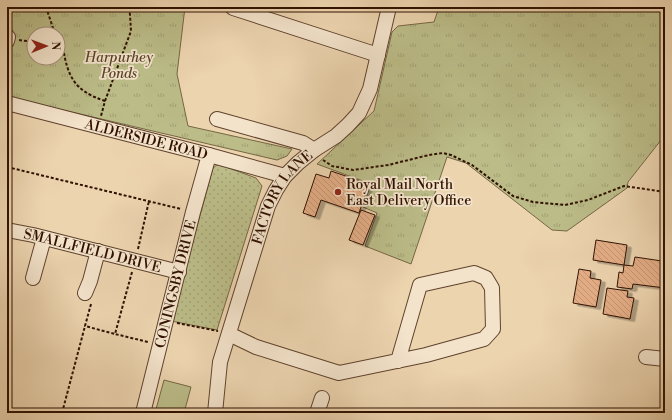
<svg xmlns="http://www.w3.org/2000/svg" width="672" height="420" viewBox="0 0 672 420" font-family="'Libre Bodoni',serif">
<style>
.grass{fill:url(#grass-dots);stroke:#766644}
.park{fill:url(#park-tufts);stroke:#766644;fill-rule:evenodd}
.pitch{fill:#bbbc88;stroke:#766644}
.building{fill:url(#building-back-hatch);stroke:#301100;filter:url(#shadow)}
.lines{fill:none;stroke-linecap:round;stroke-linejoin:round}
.minor-casing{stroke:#5f422c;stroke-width:16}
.path{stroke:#301100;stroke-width:2;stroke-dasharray:3 2;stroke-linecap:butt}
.minor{stroke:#f3e3cb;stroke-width:14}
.poi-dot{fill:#8f2418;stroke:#f3e3cb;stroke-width:1.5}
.labels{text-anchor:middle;stroke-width:3.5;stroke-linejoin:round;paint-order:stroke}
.park-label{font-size:14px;font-style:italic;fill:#5a4429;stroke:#f3e3cb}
.street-label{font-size:14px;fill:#301100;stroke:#f3e3cb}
.poi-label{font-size:14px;fill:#301100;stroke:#f3e3cb;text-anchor:start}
</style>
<defs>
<pattern id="grass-dots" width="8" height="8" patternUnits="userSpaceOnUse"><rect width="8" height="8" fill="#bbbc88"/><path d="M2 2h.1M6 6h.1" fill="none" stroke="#a1a174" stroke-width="1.8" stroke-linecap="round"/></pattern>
<pattern id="park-tufts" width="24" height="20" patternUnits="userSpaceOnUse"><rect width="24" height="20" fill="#bbbc88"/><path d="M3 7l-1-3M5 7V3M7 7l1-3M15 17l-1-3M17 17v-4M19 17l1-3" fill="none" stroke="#a1a174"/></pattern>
<pattern id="building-back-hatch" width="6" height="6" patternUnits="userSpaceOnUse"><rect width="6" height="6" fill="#e5ae87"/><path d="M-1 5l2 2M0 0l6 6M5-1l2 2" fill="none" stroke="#c59573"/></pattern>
<filter id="shadow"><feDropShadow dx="4.5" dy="2.5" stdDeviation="0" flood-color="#0004"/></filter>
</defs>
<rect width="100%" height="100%" fill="#ecd4af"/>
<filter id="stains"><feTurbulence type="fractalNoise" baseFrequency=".005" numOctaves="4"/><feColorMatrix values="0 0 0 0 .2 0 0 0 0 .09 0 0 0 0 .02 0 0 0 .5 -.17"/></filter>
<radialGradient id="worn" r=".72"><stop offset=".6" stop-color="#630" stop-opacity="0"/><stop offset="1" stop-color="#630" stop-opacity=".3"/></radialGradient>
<!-- grass -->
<path class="grass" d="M218,164L256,178L262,186L217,330L171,321L213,168Z"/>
<!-- park -->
<path class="park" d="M12,7H185L177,74L188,126L292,149L287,156L277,160L7,97V36ZM34,34H58V58H34Z
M439,7H646L665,9V135L628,182L627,188L567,231L552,230L466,163L447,157L411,264L365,246L377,213L363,207L371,184L317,164L374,111L392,32L398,26L434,22Z"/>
<!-- pitch -->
<path class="pitch" d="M164,380L191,387L184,413H155Z"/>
<!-- building -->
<path class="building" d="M331,171L369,184L359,213L321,200L315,217L303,213L316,174L329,178Z
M361,210L375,215L363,245L349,240Z
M596,240L627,245L624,265L593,260Z
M635,257L662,261V265L665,266V288L633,284L632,289L617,287L619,272L623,273L624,265L633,266Z
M579,269L591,271L590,278L601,280L596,307L573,303Z
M607,288L628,291L627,297L634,298L630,319L603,314Z"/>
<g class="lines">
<defs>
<g id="minor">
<path d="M233,8L378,55"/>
<path d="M7,41L8,37"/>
<path id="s1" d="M7,103L209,155L285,176"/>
<path d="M217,119L303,143L314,150"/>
<path id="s2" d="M7,230L33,235L179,272"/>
<path d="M33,278L44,238"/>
<path d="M85,293L90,281L98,251"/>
<path d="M229,334L256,347L339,373L426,355L484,339L493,329L492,288L486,278L474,273L420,285L398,361"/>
<path d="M646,357L665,359"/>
<path id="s3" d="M143,413L193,212L209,155"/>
<path id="s4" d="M215,413L220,362L268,206L276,190L285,176L298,163L314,150L336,136L348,125L359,113L370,89L389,7"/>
<path d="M317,413L322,398"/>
</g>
</defs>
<!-- minor casing -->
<use href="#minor" class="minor-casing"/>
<!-- path -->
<path class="path" d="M46,7L55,34
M19,40L34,42
M58,40L63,48
M58,47L63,48C68,78 75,91 105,101L101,116
M105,101L131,31L130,15L129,7
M323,160L332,166L353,170L388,165L429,155L443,153L451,155L472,165L513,196L533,202L565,205L588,200L624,186L665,192
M7,167L181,209
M138,249L149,201
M132,272L115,334L148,342
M91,304L85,326L115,334
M177,323L218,331
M62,413L85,326"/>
<!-- minor -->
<use href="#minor" class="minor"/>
</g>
<!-- markers -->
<circle class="poi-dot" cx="338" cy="192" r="4"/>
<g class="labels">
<!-- park labels -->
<g class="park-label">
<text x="119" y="62">Harpurhey<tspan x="119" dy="16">Ponds</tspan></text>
</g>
<!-- street labels -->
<g class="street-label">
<text dy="5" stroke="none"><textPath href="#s1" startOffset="144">ALDERSIDE ROAD</textPath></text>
<text dy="5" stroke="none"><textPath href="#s4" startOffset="229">FACTORY LANE</textPath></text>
<text dy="5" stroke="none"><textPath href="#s2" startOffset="88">SMALLFIELD DRIVE</textPath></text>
<text dy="5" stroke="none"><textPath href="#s3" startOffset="133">CONINGSBY DRIVE</textPath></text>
</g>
<!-- poi labels -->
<g class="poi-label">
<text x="346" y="189">Royal Mail North<tspan x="346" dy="16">East Delivery Office</tspan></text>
</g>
</g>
<!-- margin -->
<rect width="672" height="420" fill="none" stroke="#ecd4af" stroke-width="24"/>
<rect x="8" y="8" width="656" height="404" fill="none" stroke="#301100" stroke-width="2"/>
<rect x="12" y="12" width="648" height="396" fill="none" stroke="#301100"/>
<!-- north arrow -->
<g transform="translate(46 46) rotate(89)"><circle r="19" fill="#f3e3cb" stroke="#a58f7a"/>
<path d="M0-3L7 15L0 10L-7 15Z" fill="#8f2418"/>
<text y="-6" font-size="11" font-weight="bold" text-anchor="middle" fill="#301100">N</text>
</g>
<rect width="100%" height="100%" filter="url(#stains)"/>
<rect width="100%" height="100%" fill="url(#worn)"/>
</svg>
